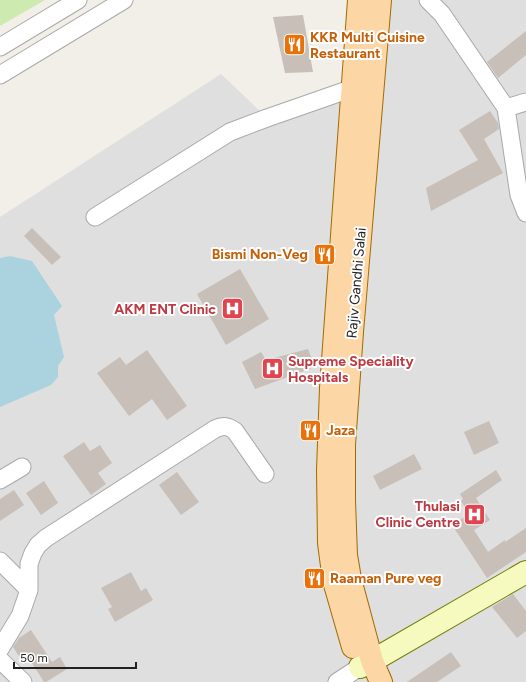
<svg xmlns="http://www.w3.org/2000/svg" width="526" height="682" viewBox="0 0 526 682" font-family="Figtree,sans-serif">
<style>
.residential{fill:#e0dfdf}
.grass{fill:#cdebb0}
.water{fill:#aad3df}
.building{fill:#c7bfb8}
.lines{fill:none;stroke-linecap:round;stroke-linejoin:round}
.street-casing{stroke:#a9a9a9;stroke-width:19}
.secondary-casing{stroke:#707d05;stroke-width:24}
.primary-casing{stroke:#a06b00;stroke-width:24}
.street{stroke:#fff;stroke-width:17}
.secondary{stroke:#f7fabf;stroke-width:22}
.primary{stroke:#fcd6a4;stroke-width:22}
.labels{text-anchor:middle;stroke-width:4;stroke-linejoin:round;paint-order:stroke}
.food-label{font-size:14px;font-weight:bold;fill:#c56008;stroke:#fff;text-anchor:start}
.street-label{font-size:14px;fill:#222;stroke:#fff}
.health-label{font-size:14px;font-weight:bold;fill:#be3a42;stroke:#fff;text-anchor:end}
</style>
<rect width="100%" height="100%" fill="#f2efe9"/>
<!-- residential -->
<path class="residential" d="M367,0H526V682H0V217L221,74L262,113L342,88Z"/>
<!-- grass -->
<path class="grass" d="M0,0H45L0,26Z"/>
<!-- water -->
<path class="water" d="M10,256L32,261L62,306L54,315L64,357L58,366V377L51,385L0,407V258Z"/>
<!-- building -->
<path class="building" d="M303,15L313,72L285,73L273,17Z
M526,31V55L498,78L487,62Z
M490,111L498,123L499,129L484,139L503,173L431,211L426,188L478,160L459,130Z
M32,228L61,257L52,265L24,236Z
M240,269L269,319L226,345L197,294Z
M308,349L315,367L255,389L242,362L261,352L266,360Z
M147,350L187,406L167,420L152,399L129,416L97,373L120,357L126,365Z
M489,421L499,443L474,455L464,432Z
M84,442L90,451L100,445L112,463L98,473L106,484L91,495L63,456Z
M414,454L422,469L380,490L373,476Z
M496,470L502,480L476,498L490,520L474,530L488,552L505,540V542L526,528V552L487,578L452,525L469,514L461,501L463,499L460,494Z
M177,472L199,502L181,515L159,485Z
M44,481L58,503L41,515L26,493Z
M14,490L24,505L0,521V499Z
M131,572L141,591L146,588L153,600L115,622L108,609L112,607L101,588Z
M513,594L526,611V631L517,638L492,607Z
M31,630L52,662L60,657L67,669L46,682H44L25,652L19,656L13,647L19,638Z
M451,652L461,666L437,682H407Z"/>
<g class="lines">
<defs>
<path id="street" d="M428,0L442,14L506,108L519,195L526,213
M0,47L78,0
M0,75L124,0
M506,108L526,102
M95,217L230,132L267,118L353,88
M0,480L22,467
M0,561L29,590
M0,649L20,616L29,590V564L33,553L38,545L46,538L215,429C224,425 228,426 235,431L265,474
M0,660L23,682
M337,682L360,667"/>
<path id="secondary" d="M360,667L372,661L526,572"/>
<path id="primary" d="M380,0L352,332L344,445V501L346,555L350,579L372,661L381,682
M353,647L334,581L329,543L328,470L331,388L359,0"/>
</defs>
<!-- street casing -->
<use href="#street" class="street-casing"/>
<!-- secondary casing -->
<use href="#secondary" class="secondary-casing"/>
<!-- primary casing -->
<use href="#primary" class="primary-casing"/>
<!-- street -->
<use href="#street" class="street"/>
<!-- secondary -->
<use href="#secondary" class="secondary"/>
<!-- primary -->
<use href="#primary" class="primary"/>
</g>
<!-- icons -->
<defs>
<symbol id="restaurant-square" viewBox="-11 -11 22 22"><rect x="-9" y="-9" width="18" height="18" rx="4" fill="#e8710a" stroke="#fff"/><path d="M-5-6h1v4h1v-4h1v4h1v-4h1v5L-1.5 .5V6h-2V.5L-5-1ZM5-6V6H3V1.5H1.5Q1.5-4 5-6Z" fill="#fff"/></symbol>
<symbol id="hospital-square" viewBox="-11 -11 22 22"><rect x="-9" y="-9" width="18" height="18" rx="4" fill="#e0444e" stroke="#fff"/><path d="M-5-5h3v3.5h4V-5h3V5h-3V1.5h-4V5h-3Z" fill="#fff"/></symbol>
</defs>
<g fill-rule="evenodd">
<use href="#restaurant-square" x="282" y="32" width="25" height="25"/>
<use href="#restaurant-square" x="312" y="242" width="25" height="25"/>
<use href="#hospital-square" x="220" y="296" width="25" height="25"/>
<use href="#hospital-square" x="260" y="356" width="25" height="25"/>
<use href="#restaurant-square" x="298" y="418" width="25" height="25"/>
<use href="#hospital-square" x="462" y="502" width="25" height="25"/>
<use href="#restaurant-square" x="302" y="566" width="25" height="25"/>
</g>
<g class="labels">
<!-- food labels -->
<g class="food-label">
<text x="310" y="42">KKR Multi Cuisine<tspan x="310" dy="16">Restaurant</tspan></text>
<text x="308" y="259" text-anchor="end">Bismi Non-Veg</text>
<text x="326" y="435">Jaza</text>
<text x="330" y="583">Raaman Pure veg</text>
</g>
<!-- street labels -->
<g class="street-label">
<text transform="translate(356 283) rotate(-85)" y="5">Rajiv Gandhi Salai</text>
</g>
<!-- health labels -->
<g class="health-label">
<text x="216" y="314">AKM ENT Clinic</text>
<text x="288" y="366" text-anchor="start">Supreme Speciality<tspan x="288" dy="16">Hospitals</tspan></text>
<text x="460" y="511">Thulasi<tspan x="460" dy="16">Clinic Centre</tspan></text>
</g>
</g>
<!-- scale -->
<path d="M14 662v6h122v-6" fill="none" stroke="#222222" stroke-width="2"/>
<text x="20" y="662" font-size="12" fill="#222222" stroke="#ffffff" stroke-width="3" paint-order="stroke">50 m</text>
</svg>
